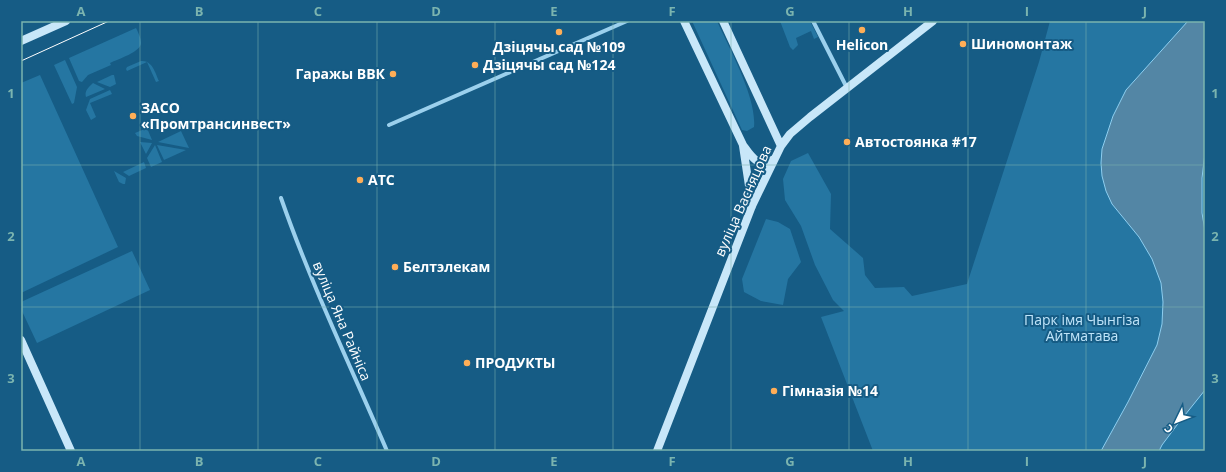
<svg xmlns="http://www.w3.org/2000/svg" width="1226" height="472" viewBox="0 0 1226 472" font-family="'Open Sans',sans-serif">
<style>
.green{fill:#2576a2}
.water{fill:#5386a5;stroke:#8dcef0}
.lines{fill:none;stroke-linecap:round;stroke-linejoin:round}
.street{stroke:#9bd0ed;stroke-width:4}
.secondary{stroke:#c8e7f9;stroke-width:8}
.tram{stroke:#fff;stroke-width:1}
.grid{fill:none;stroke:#7bb4af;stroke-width:1;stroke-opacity:0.55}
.poi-dot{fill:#ffae57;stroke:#165c85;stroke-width:1.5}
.labels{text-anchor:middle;stroke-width:4;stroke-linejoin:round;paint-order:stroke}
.poi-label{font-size:14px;font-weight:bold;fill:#fff;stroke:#165c85;text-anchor:start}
.street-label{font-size:14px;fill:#fff;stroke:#165c85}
.park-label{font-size:14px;fill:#c0e5fa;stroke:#165c85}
.neatline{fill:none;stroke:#7bb4af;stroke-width:1.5}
.grid-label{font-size:13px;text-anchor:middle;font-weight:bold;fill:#7bb4af}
</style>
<rect width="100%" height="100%" fill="#165c85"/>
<!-- green -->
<path class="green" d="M692,21H717C729,48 757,98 754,127L747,131L742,130Z
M780,21H810L818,37L814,39L811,31L796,38L798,45L793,50L790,47Z
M1050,21H1205V451H873L821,317L844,311L833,300L815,265L801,226L785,200L783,179L791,161L808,153L831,194L830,229L863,258L865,275L875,288L904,287L912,296L967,284L1039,62Z
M136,28C138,32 141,38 141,43C141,52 118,59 110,63L111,65L88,75L82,82L79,81L69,58Z
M65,60L77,87L74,103L72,104L54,65Z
M141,61C152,60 155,72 159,81L156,82L147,62L127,71L126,69L127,67Z
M40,75L118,247L21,293V83Z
M112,75H114L116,84L110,87L97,82Z
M93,83L105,89L86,97C84,91 89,87 93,83Z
M110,90L112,94L90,103L96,117L91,120L86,110L90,99Z
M147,128L152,140L137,136L135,133Z
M181,131L189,148L158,142Z
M140,142L152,143L146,154Z
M155,145L162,162L151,167L147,158Z
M157,145L186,150L164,160Z
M144,162L146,168L129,176L123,172Z
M114,171L126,178L125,184H123L119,182Z
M766,219L778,222L790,229L801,262L788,279L783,305L761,301L744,292L742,279Z
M132,251L150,290L37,343L21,309V302Z"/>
<!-- water -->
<path class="water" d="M1188,21H1205V153L1202,178V213L1205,231V390L1177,425L1162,445L1159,451H1101L1128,402L1157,345L1162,324L1163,302L1161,283L1152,259L1139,237L1112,204L1106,191L1102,176L1101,163L1102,149L1113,116L1126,90Z"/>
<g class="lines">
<!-- street -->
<path class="street" d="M813,21L847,88
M389,125L627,21
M281,198C311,284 351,367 387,451"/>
<!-- secondary -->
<path class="secondary" d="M684,21L743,145C751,156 759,170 774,159
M723,21L781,146
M21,41L66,21
M743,146L752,206
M21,340L71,451
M657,451L752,206L781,146L790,134L810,117L933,21"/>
<!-- tram -->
<path class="tram" d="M21,61L109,21"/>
</g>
<!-- grid -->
<path class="grid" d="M140,21V451M258,21V451M377,21V451M495,21V451M613,21V451M731,21V451M849,21V451M968,21V451M1086,21V451M21,165H1205M21,307H1205"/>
<!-- markers -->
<g class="poi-dot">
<circle cx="862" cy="30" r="4"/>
<circle cx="559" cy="32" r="4"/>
<circle cx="963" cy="44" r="4"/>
<circle cx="475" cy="65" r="4"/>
<circle cx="393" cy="74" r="4"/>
<circle cx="133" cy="116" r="4"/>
<circle cx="847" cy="142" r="4"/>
<circle cx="360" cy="180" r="4"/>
<circle cx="395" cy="267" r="4"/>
<circle cx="467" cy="363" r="4"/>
<circle cx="774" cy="391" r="4"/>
</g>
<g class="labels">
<!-- poi labels -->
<g class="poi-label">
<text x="971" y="49">Шиномонтаж</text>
<text x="862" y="50" text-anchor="middle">Helicon</text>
<text x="559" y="52" text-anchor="middle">Дзіцячы сад №109</text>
<text x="483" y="70">Дзіцячы сад №124</text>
<text x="385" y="79" text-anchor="end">Гаражы ВВК</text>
<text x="141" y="113">ЗАСО<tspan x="141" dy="16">«Промтрансинвест»</tspan></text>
<text x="855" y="147">Автостоянка #17</text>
<text x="368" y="185">АТС</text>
<text x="403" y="272">Белтэлекам</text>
<text x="475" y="368">ПРОДУКТЫ</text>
<text x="782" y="396">Гімназія №14</text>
</g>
<!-- street labels -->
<g class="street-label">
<text transform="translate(743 201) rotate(-66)" y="5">вуліца Васняцова</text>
<text transform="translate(342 321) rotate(67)" y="5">вуліца Яна Райніса</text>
</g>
<!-- park labels -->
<g class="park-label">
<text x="1082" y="325">Парк імя Чынгіза<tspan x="1082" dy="16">Айтматава</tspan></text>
</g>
</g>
<!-- border -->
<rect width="1226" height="472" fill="none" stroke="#165c85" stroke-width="44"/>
<!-- north arrow -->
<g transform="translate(1176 422) rotate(227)" stroke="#165c85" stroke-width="3" paint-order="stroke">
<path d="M0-3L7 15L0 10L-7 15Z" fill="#ffffff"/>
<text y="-6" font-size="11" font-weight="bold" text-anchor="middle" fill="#ffffff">С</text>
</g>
<rect x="22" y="22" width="1182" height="428" class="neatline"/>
<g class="grid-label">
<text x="81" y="16">A</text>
<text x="199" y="16">B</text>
<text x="318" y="16">C</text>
<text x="436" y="16">D</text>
<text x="554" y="16">E</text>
<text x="672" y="16">F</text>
<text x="790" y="16">G</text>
<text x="908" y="16">H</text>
<text x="1027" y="16">I</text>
<text x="1145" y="16">J</text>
<text x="11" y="98">1</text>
<text x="1215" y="98">1</text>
<text x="11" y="241">2</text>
<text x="1215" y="241">2</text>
<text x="11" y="383">3</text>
<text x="1215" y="383">3</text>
<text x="81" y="466">A</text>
<text x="199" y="466">B</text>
<text x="318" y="466">C</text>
<text x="436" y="466">D</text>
<text x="554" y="466">E</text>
<text x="672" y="466">F</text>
<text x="790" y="466">G</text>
<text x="908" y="466">H</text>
<text x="1027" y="466">I</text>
<text x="1145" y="466">J</text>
</g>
</svg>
